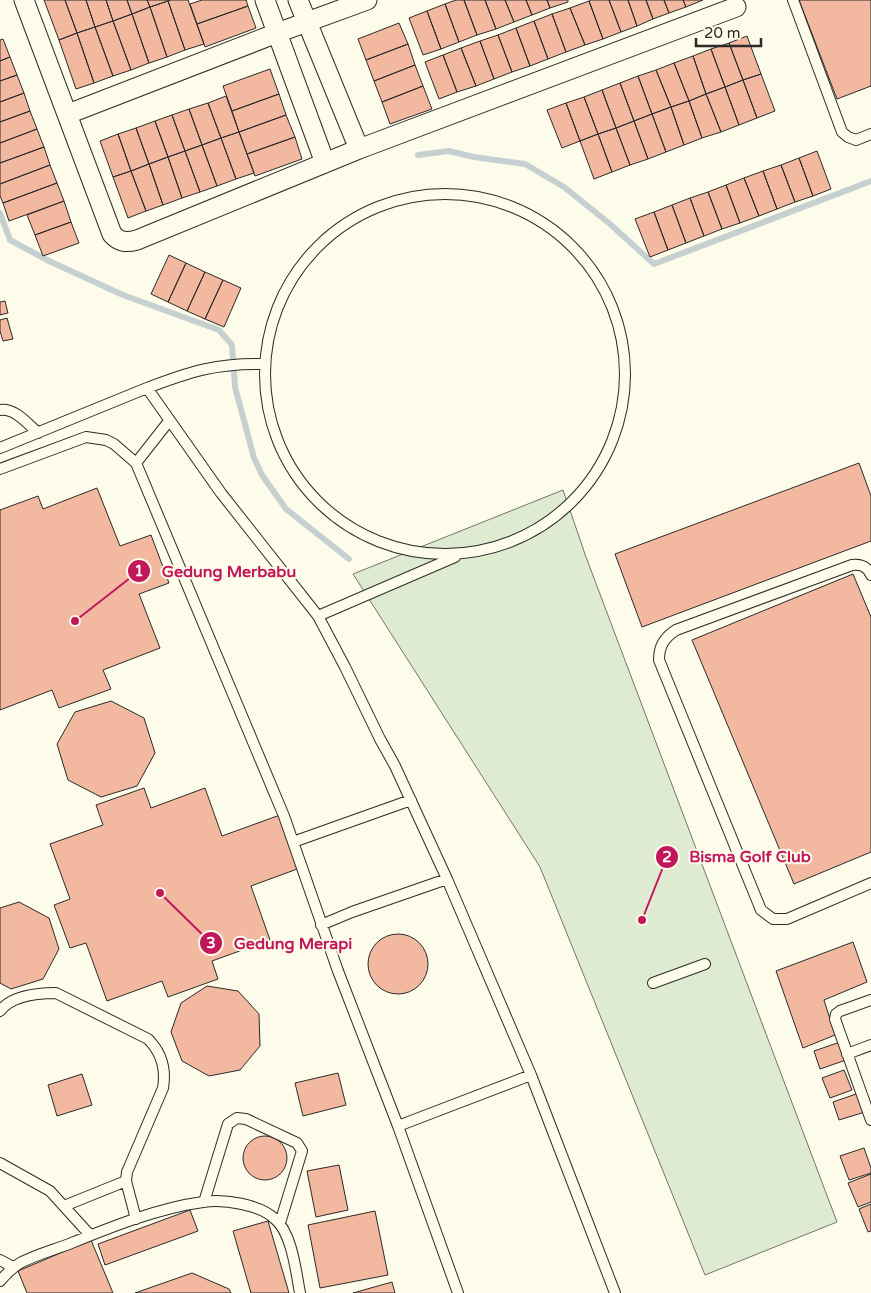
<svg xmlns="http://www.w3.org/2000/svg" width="871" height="1293" viewBox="0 0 871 1293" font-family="'Varela Round',sans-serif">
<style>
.green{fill:#deebd1;stroke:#74746e}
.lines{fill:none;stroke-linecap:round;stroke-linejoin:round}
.stream{stroke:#c7d0d0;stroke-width:6}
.building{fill:#f2b8a0;stroke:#2b2b2b}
.service-casing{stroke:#2b2b2b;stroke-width:12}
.minor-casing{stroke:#2b2b2b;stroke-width:21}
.service{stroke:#fdfbea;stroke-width:10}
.minor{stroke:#fdfbea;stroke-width:19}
.leader{fill:none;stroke:#c2185b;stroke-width:2}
.callout-dot{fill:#c2185b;stroke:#fdfbea;stroke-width:2}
.mark-label{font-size:15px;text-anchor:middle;font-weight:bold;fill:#fff}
.callout-label{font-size:16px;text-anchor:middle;font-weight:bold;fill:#c2185b;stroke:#fdfbea;stroke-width:4;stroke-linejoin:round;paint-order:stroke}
</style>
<rect width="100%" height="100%" fill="#fdfbea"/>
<!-- green -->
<path class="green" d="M563,490L586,557L837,1222L705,1275L540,867L353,574Z"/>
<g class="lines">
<!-- stream -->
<path class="stream" d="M418,155L449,151L474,157L525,164L564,187L610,224L654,264L871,181
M0,213L10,240L49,261L123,295L219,330L232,345L235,387L254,458L262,475L286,509L349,559"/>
</g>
<!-- building -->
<path class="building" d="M44,0H65L77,33L59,40Z
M65,0H86L95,27L77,33Z
M86,0H106L113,21L95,27Z
M106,0H127L132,14L113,21Z
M127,0H147L150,7L132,14Z
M147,0H168V1L150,7Z
M171,0H188L204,44L185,50L168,1Z
M202,0H246L248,6L197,24L190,4Z
M456,0H464L477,35L459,42L445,4Z
M464,0H485L496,29L477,35Z
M485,0H505L514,22L496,29Z
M505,0H526L532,15L514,22Z
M526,0H547L550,8L532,15Z
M547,0H568V2L550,8Z
M591,0H609L621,32L603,39L589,1Z
M609,0H628L637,26L621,32Z
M628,0H646L653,19L637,26Z
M646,0H664L669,13L653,19Z
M664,0H683L686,7L669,13Z
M683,0H703L686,7Z
M799,0H871V86L837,99Z
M168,1L185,50L167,57L150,7Z
M589,1L603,39L585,45L570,8Z
M445,4L459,42L441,49L427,11Z
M248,6L256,28L205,47L197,24Z
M150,7L167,57L149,63L132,14Z
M570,8L585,45L566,52L552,14Z
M427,11L441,49L423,55L409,18Z
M132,14L149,63L131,70L113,21Z
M552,14L566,52L548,59L534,21Z
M113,21L131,70L113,76L95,27Z
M534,21L548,59L530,66L516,28Z
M399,23L408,44L366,60L358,39Z
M95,27L113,76L94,83L77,33Z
M516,28L530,66L512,72L498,35Z
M77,33L94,83L76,89L59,40Z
M498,35L512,72L494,79L480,41Z
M747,36L761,74L743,80L729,43Z
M3,39L10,57L0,61V40Z
M480,41L494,79L476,86L461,48Z
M729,43L743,80L725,87L711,49Z
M408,44L415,65L374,81L366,60Z
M461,48L476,86L457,92L443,55Z
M711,49L725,87L706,94L693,56Z
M443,55L457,92L439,99L425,62Z
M693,56L706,94L689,101L674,63Z
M10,57L17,75L0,81V61Z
M674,63L689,101L671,107L656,70Z
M415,65L423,86L382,102L374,81Z
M270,69L279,94L232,111L223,86Z
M656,70L671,107L652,114L638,76Z
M761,74L775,111L757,118L743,80Z
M17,75L24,93L0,102V81Z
M638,76L652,114L634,121L620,83Z
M743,80L757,118L739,125L725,87Z
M620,83L634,121L616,128L602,90Z
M423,86L432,109L390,124L382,102Z
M725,87L739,125L721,132L706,94Z
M602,90L616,128L598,134L584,97Z
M24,93L30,111L0,122V102Z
M279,94L286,115L239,132L232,111Z
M706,94L721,132L702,138L689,101Z
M226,96L239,132L221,138L208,103Z
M584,97L598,134L580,141L566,103Z
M689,101L702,138L684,145L671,107Z
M208,103L221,138L202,145L189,109Z
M566,103L580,141L562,148L547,110Z
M671,107L684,145L666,152L652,114Z
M189,109L202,145L185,151L172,115Z
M30,111L37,129L0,143V122Z
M652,114L666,152L648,159L634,121Z
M172,115L185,151L168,157L155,121Z
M286,115L295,137L247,154L239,132Z
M155,121L168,157L149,164L136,128Z
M634,121L648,159L630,165L616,128Z
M136,128L149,164L131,171L118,134Z
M616,128L630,165L612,172L598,134Z
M37,129L44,147L0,163V143Z
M239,132L254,173L236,179L221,138Z
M118,134L131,171L113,177L100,141Z
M598,134L612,172L594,179L580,141Z
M295,137L302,159L255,176L247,154Z
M221,138L236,179L217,186L202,145Z
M202,145L217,186L200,192L185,151Z
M44,147L50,165L0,184V163Z
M185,151L200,192L182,198L168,157Z
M817,151L831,189L813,196L799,158Z
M168,157L182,198L163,205L149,164Z
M799,158L813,196L795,202L781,165Z
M149,164L163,205L146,211L131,171Z
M50,165L57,183L3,203L0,196V184Z
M781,165L795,202L777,209L763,171Z
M131,171L146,211L128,218L113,177Z
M763,171L777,209L759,216L744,178Z
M744,178L759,216L740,223L726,185Z
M57,183L64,201L9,221L3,203Z
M726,185L740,223L722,229L708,192Z
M708,192L722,229L704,236L690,198Z
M690,198L704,236L686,243L672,205Z
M64,201L71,222L35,235L27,215Z
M672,205L686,243L668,250L654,212Z
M654,212L668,250L650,257L635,219Z
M71,222L79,243L43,256L35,235Z
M169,255L186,263L168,302L151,294Z
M186,263L205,272L187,311L168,302Z
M205,272L223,280L205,319L187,311Z
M223,280L241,288L224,327L205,319Z
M5,301L8,313L0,315V302Z
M7,318L13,339L3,341L0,331V320Z
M859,463L871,496V541L642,627L615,554Z
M97,488L120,546L151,535L169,583L139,594L160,648L103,670L111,689L59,708L52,690L0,710V510L38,496L43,509Z
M853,574L871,617V852L794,884L692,640Z
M111,701L144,718L155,753L137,786L101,797L68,780L57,744L75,712Z
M144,788L151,808L205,788L222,836L280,815L300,868L251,886L270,940L212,961L218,979L168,997L162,981L107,1001L86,943L70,948L54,905L70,899L50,844L103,825L96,805Z
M19,902L49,918L59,949L43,979L11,989L0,983V908Z
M368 964a30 30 0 1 1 60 0a30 30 0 1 1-60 0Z
M853,942L867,982L824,1000L835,1035L803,1048L776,971Z
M207,986L238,991L259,1014L260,1046L240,1070L209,1076L182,1061L171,1032L181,1003Z
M840,1042L846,1060L820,1069L814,1051Z
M844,1070L852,1090L830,1098L822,1078Z
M338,1073L346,1105L303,1116L295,1083Z
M82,1074L92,1105L57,1116L48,1085Z
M859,1093L865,1112L839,1120L833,1102Z
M243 1158a22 22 0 1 1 44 0a22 22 0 1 1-44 0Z
M864,1148L871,1168V1173L849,1180L840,1156Z
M339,1165L348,1210L316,1217L307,1171Z
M871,1174V1202L858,1207L848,1183Z
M871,1204V1231L868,1232L859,1209Z
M190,1210L198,1231L105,1265L98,1244Z
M375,1211L388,1275L320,1288L308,1225Z
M268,1221L289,1293H251L233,1231Z
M91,1240L113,1293H27L18,1271Z
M192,1273L229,1289L231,1293H135Z
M392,1282L395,1293H353Z"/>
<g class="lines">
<defs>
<path id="service" d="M793,0L842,132L848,137L856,140L871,134
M265 374a180 180 0 1 1 360 0a180 180 0 1 1-360 0Z
M147,388C189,372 216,363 262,364
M0,410C15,408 27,423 38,433
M169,421L136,463L284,816L338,971L398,1126L458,1293
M0,448L147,388L221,493L318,616L345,667L380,739L395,766L447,879L531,1075L615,1293
M0,469L86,437L106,440L114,444L136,463
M871,575C867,566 861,564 852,565L676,630C664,638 659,646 659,660L761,910L773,919H787L871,883
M318,616L455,557
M293,842L411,800
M321,925L352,912L447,879
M653,983L705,964
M871,1000L840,1011L836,1014L835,1019L871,1120
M0,1011C12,995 38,993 56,993L148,1039C162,1053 166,1070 163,1088L127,1172L126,1181L136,1219
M847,1054L871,1045
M398,1126L531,1075
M0,1163L50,1191L90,1235
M204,1202L228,1124L237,1118L246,1119L297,1143L302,1151L280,1223
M64,1206L126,1181
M0,1260L13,1267
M0,1281C6,1274 12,1268 20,1263C35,1255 53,1250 69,1244C111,1227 158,1208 203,1202C224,1199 259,1204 275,1219C292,1233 296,1272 300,1293"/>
<path id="minor" d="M24,0L112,234C119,242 126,243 137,240L359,149L736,7
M265,0L325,163
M298,0L359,149
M68,114L277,33L367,0"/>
</defs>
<!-- service casing -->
<use href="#service" class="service-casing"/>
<!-- minor casing -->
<use href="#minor" class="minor-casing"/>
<!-- service -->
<use href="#service" class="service"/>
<!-- minor -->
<use href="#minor" class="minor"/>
</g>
<!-- callouts -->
<path class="leader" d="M75 621L139 571M642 920L667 857M160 893L211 943"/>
<g class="callout-dot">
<circle cx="75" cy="621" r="5"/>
<circle cx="642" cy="920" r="5"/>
<circle cx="160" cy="893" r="5"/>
<circle cx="139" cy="571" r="12"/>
<circle cx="667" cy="857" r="12"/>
<circle cx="211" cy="943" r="12"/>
</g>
<g class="mark-label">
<text x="139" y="576">1</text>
<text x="667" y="862">2</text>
<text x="211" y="948">3</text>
</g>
<g class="callout-label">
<text x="229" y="577">Gedung Merbabu</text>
<text x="750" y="862">Bisma Golf Club</text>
<text x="293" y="949">Gedung Merapi</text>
</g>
<!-- scale -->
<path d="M696 38v8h65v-8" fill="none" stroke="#2b2b2b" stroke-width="2.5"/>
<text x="704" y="38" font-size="15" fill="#2b2b2b" stroke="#fdfbea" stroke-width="4" paint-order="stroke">20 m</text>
</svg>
